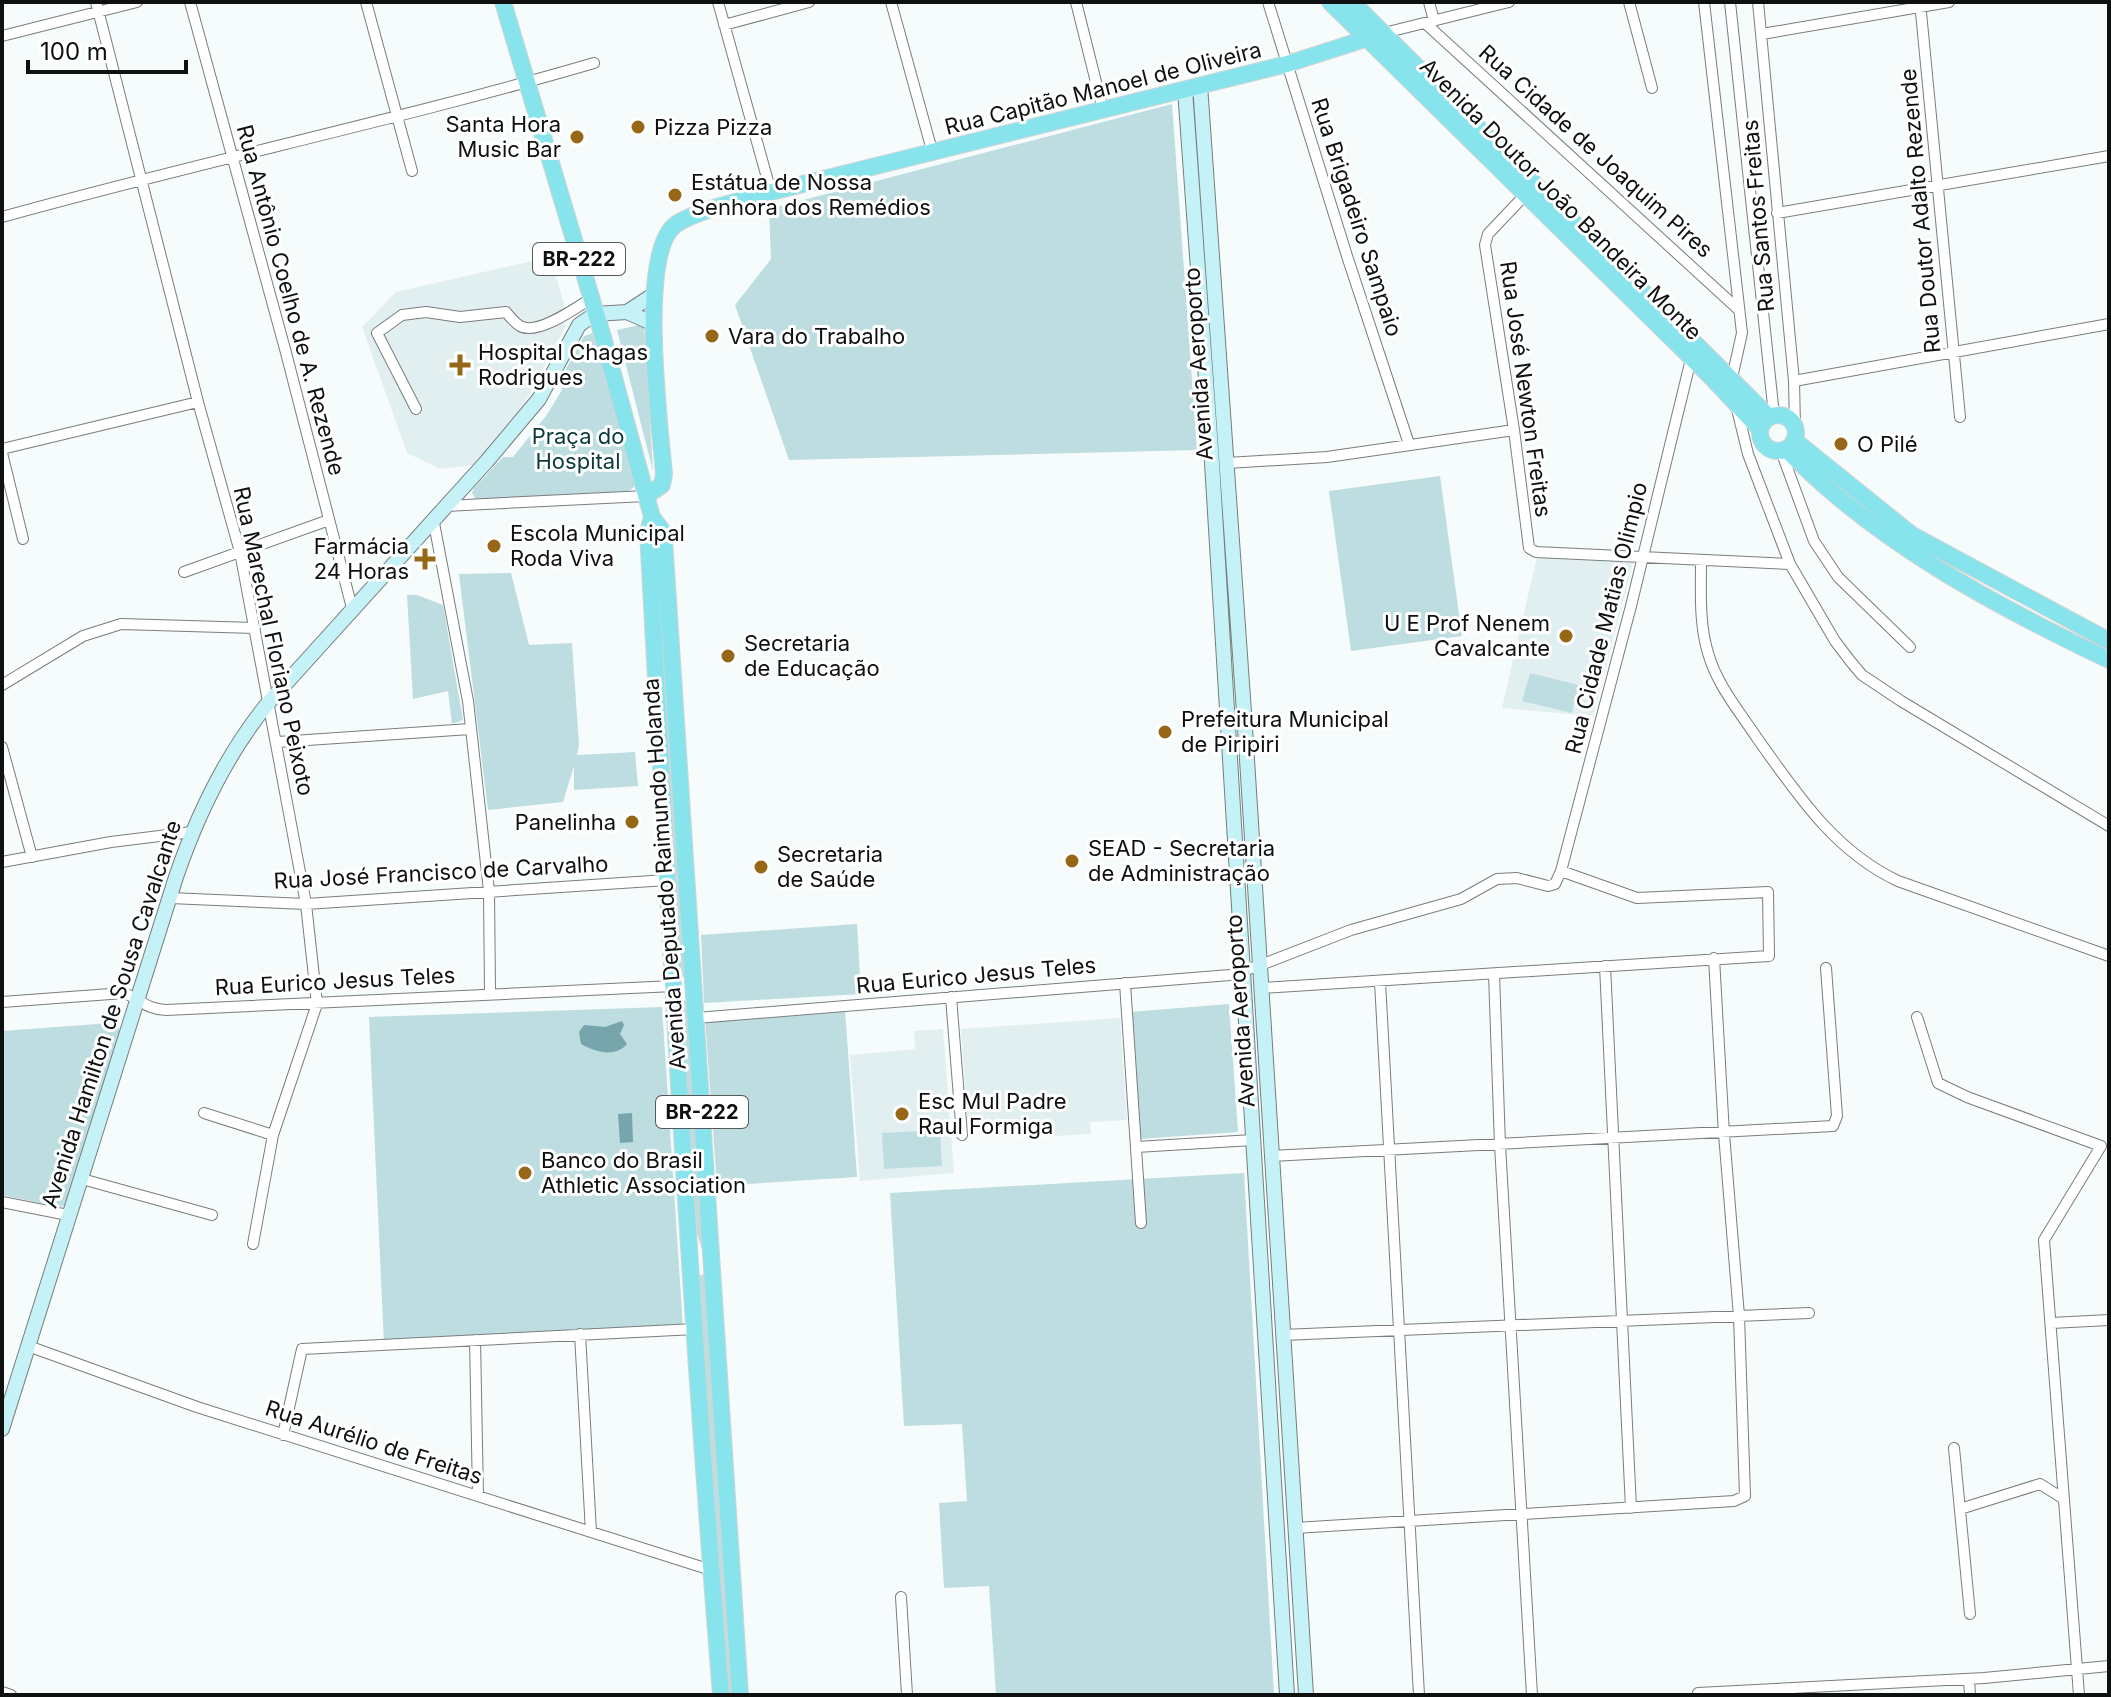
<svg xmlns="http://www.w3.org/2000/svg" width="2111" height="1697" viewBox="0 0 2111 1697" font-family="Inter,sans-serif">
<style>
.built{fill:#e2eff1}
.green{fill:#bedde0}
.water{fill:#76a6ab}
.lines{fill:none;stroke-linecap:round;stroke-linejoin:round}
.street-casing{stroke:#797d7e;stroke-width:12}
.secondary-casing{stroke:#797d7e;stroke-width:16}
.primary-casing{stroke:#d4d4d4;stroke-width:18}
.street{stroke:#fff;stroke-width:10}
.secondary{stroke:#c4f2f6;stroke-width:14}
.primary{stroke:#88e4ec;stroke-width:16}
.poi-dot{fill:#976718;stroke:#fff;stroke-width:3}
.labels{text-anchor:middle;stroke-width:6;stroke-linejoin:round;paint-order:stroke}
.shield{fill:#fff;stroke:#575858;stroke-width:2}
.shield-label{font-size:20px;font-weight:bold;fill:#0f1010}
.street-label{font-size:22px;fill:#0f1010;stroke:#fff}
.poi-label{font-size:22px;fill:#0f1010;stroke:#fff;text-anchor:start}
.park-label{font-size:22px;fill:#0b3a3e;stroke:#fff}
</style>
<rect width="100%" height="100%" fill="#f6fbfb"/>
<!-- built -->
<path class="built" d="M550,257L566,310L565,328L525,402L476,465L440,469L407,453L362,327L396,292Z
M1537,557L1633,563L1593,716L1502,708Z
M1120,1018L1127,1120L1090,1122L1091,1134L1036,1137L1035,1123L968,1128L961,1029Z
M943,1029L954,1173L860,1181L850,1055L915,1049L914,1031Z"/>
<!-- green -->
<path class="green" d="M1172,104L1197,450L789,460L735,305L771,259L769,209Z
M644,324L653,471L617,330Z
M593,333L597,335L634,479V487L626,493L476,500L472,493L474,488L503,457H513L546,416L562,390L559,382L584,336Z
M1440,476L1462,636L1351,651L1329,491Z
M655,537L659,540L688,974L684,978L681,975Z
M511,573L529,645L572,643L579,745L577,755L635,752L638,786L574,790V766L563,802L488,810L459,574Z
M407,595H417L443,605L463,720L452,724L448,691L413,699Z
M1530,673L1578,685L1572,713L1522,701Z
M857,924L861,994L704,1003L701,935Z
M685,1000L690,1002L706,1252L703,1253L697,1233L682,1003Z
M1229,1004L1238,1132L1140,1139L1130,1012Z
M662,1007L683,1328L384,1345L369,1017Z
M845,1010L857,1177L717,1186L705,1019Z
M111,1023L118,1026L120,1033L67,1205L59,1207L2,1195V1031Z
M940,1130L942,1166L884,1169L882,1133Z
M1244,1173L1274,1695H996L989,1586L944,1588L939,1503L967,1501L962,1424L904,1426L890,1193Z
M704,1274L705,1285L709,1292L736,1695H728L699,1276Z"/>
<!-- water -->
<path class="water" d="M622,1021L624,1025L620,1034L627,1044C615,1058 596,1052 581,1044L579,1032L584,1025L605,1027Z
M632,1113L633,1142L620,1143L618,1114Z"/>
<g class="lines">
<defs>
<path id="street" d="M96,2L198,402L240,552L306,904L317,1004L273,1135L253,1244
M190,2L285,349L352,608
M366,2L412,171
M718,2L771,192
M891,2L933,154
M1076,2L1103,110
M1268,2L1347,256L1409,444
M1429,2L1434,21
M1629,2L1652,88
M1704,2L1742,333L1732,378
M1730,2L1774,415
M1758,2L1794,381L1795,427
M1920,2L1960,417
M1425,23L1739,310
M724,25L809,2
M1384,33L1509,2
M1762,34L1949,2
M2,36L137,2
M1525,195L1488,234L1485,245L1514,430L1529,548L1536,552L1790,564
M1777,213L2109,156
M2,217C199,162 399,120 594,63
M1794,381L2109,324
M1736,405L1748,454L1790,564L1835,641L1851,662L1862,675L1901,701L2109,826
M416,409L377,333L402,315L426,312L460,317L506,312C510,317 515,323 520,326C537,336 576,308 590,299
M2,449L198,402
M1781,451L1814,541L1838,577L1910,647
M2,453L23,539
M1227,463L1327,457L1514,430
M445,506L646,496
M433,518L468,701L489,891L490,993
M1701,561C1701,592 1699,623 1708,653C1717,685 1739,711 1757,738C1797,794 1834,851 1898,881L2109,956
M184,572L329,520
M2,685L83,636L121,624L255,628
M278,742L470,729
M2,747L32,857
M2,862L111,842L192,832
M170,898L306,904L667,880
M1605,966L1631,1508
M1494,974L1500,1145L1532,1695
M1380,982L1419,1695
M1125,983L1141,1223
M1261,988L1769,956L1768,892L1637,898L1561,871
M951,997L962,1135
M2,1002L124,993C140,999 148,1010 166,1010L674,986
M1917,1017L1938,1083L1967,1097L2101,1146L2044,1240L2079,1695
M696,1018L1230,975L1258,966L1351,930L1461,899L1497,879L1517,878L1548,886L1555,884L1561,871L1631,606L1691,359
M204,1113L273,1135
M1136,1147L1253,1140
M1271,1156L1833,1126L1837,1116L1826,968
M82,1179L212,1215
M2,1202L68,1215
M2051,1323L2109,1320
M580,1334L591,1532
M1282,1335L1809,1313
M475,1340L478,1496
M28,1346L197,1407L711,1570
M283,1435L302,1349L695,1329
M1954,1448L1970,1614
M1960,1509L2040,1484L2064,1499
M1295,1528L1734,1501L1745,1496L1739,1316L1724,1134L1714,958
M901,1597L907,1695
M1969,1679L1970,1695
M2,1692L11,1695
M1698,1693L1984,1678L2109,1666"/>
<path id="secondary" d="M1200,85L1244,712L1306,1695
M1185,90L1212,463L1287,1695
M627,312L654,324
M2,1429L176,877C198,813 226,754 269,702L487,461L539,399L579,325L595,314L627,312L653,295"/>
<path id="primary" d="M503,2L603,337L652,517L661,529L664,539L740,1695
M1330,2L1712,378L1760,429
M1352,2L1769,417
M1760 433a18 18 0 1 1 36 0a18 18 0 1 1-36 0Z
M1794,440L1912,535L2109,641
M1786,449C1876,542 1994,605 2109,660
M646,496L662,485L664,474C660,427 638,257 674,226C690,212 747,199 771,192L1287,64L1384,33
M652,517L648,532C669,920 690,1308 721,1695"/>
</defs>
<!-- street casing -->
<use href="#street" class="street-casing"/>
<!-- secondary casing -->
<use href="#secondary" class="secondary-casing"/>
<!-- primary casing -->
<use href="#primary" class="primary-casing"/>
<!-- street -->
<use href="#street" class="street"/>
<!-- secondary -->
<use href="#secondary" class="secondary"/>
<!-- primary -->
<use href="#primary" class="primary"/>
</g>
<!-- markers -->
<g class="poi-dot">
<circle cx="638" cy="127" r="8"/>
<circle cx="577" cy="137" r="8"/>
<circle cx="675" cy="195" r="8"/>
<circle cx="712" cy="336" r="8"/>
<path d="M456 353h8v8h8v8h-8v8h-8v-8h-8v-8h8z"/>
<circle cx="1841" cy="444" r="8"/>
<circle cx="494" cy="546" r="8"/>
<path d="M421 547h8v8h8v8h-8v8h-8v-8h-8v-8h8z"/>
<circle cx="1566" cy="636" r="8"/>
<circle cx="728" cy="656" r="8"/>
<circle cx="1165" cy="732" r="8"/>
<circle cx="632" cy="822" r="8"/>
<circle cx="1072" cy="861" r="8"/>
<circle cx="761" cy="867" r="8"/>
<circle cx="902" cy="1114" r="8"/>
<circle cx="525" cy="1173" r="8"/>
</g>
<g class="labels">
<!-- shield labels -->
<g class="shield">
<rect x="533" y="243" width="92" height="32" rx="6"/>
<rect x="656" y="1096" width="92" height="32" rx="6"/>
</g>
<g class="shield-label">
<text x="579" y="266">BR-222</text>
<text x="702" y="1119">BR-222</text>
</g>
<!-- street labels -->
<g class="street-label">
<text transform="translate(1103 88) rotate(-14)" y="8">Rua Capitão Manoel de Oliveira</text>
<text transform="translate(1596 151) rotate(42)" y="8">Rua Cidade de Joaquim Pires</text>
<text transform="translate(1561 199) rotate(45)" y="8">Avenida Doutor João Bandeira Monte</text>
<text transform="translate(1920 211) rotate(-95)" y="8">Rua Doutor Adalto Rezende</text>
<text transform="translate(1758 216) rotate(-95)" y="8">Rua Santos Freitas</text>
<text transform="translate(1357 217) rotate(72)" y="8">Rua Brigadeiro Sampaio</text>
<text transform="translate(291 300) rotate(75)" y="8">Rua Antônio Coelho de A. Rezende</text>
<text transform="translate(1198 364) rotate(-94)" y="8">Avenida Aeroporto</text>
<text transform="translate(1526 389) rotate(82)" y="8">Rua José Newton Freitas</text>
<text transform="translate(1606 618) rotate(-76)" y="8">Rua Cidade Matias Olimpio</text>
<text transform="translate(274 641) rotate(78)" y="8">Rua Marechal Floriano Peixoto</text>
<text transform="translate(441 872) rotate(-3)" y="8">Rua José Francisco de Carvalho</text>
<text transform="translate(664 874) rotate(-94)" y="8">Avenida Deputado Raimundo Holanda</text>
<text transform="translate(976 975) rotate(-5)" y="8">Rua Eurico Jesus Teles</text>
<text transform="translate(335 981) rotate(-3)" y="8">Rua Eurico Jesus Teles</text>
<text transform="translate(1240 1011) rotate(-94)" y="8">Avenida Aeroporto</text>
<text transform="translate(111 1014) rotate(-72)" y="8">Avenida Hamilton de Sousa Cavalcante</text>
<text transform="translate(374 1442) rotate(18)" y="8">Rua Aurélio de Freitas</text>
</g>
<!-- poi labels -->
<g class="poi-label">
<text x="561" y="132" text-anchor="end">Santa Hora<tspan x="561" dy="25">Music Bar</tspan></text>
<text x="654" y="135">Pizza Pizza</text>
<text x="691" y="190">Estátua de Nossa<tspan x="691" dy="25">Senhora dos Remédios</tspan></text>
<text x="728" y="344">Vara do Trabalho</text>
<text x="478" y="360">Hospital Chagas<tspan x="478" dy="25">Rodrigues</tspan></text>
<text x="1857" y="452">O Pilé</text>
<text x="510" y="541">Escola Municipal<tspan x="510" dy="25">Roda Viva</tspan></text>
<text x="409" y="554" text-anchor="end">Farmácia<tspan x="409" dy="25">24 Horas</tspan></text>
<text x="1550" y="631" text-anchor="end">U E Prof Nenem<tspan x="1550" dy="25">Cavalcante</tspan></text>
<text x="744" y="651">Secretaria<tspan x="744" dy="25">de Educação</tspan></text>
<text x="1181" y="727">Prefeitura Municipal<tspan x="1181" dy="25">de Piripiri</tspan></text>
<text x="616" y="830" text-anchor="end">Panelinha</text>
<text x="1088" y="856">SEAD - Secretaria<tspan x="1088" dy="25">de Administração</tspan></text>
<text x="777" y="862">Secretaria<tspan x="777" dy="25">de Saúde</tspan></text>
<text x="918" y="1109">Esc Mul Padre<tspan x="918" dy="25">Raul Formiga</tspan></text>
<text x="541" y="1168">Banco do Brasil<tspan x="541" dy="25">Athletic Association</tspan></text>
</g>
<!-- park labels -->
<g class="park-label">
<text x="578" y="444">Praça do<tspan x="578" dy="25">Hospital</tspan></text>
</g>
</g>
<!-- border -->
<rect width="2111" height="1697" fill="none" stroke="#0f1010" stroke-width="8"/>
<!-- scale -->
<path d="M28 60v12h158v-12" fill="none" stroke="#0f1010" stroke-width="4"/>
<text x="40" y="60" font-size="24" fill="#0f1010" stroke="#ffffff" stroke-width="6" paint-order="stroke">100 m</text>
</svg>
